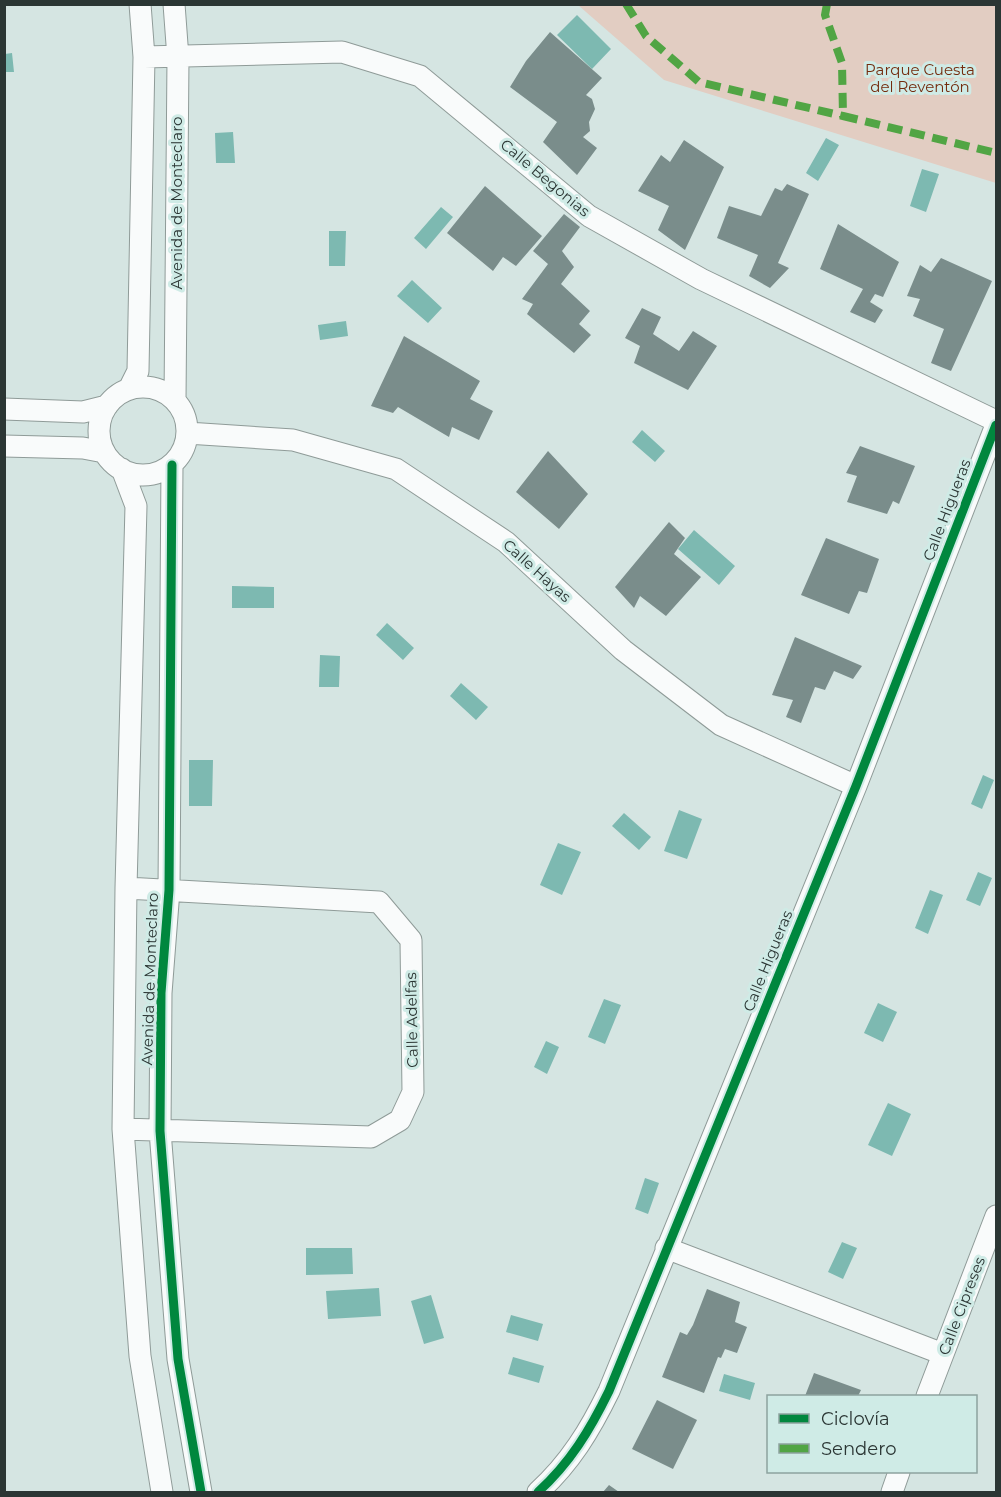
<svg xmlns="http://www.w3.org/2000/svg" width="1001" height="1497" viewBox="0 0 1001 1497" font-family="Montserrat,sans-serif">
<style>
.green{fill:#e2cdc2}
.water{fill:#7db9b1}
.building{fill:#7a8d8b}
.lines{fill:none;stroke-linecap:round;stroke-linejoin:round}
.street-casing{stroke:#8f9b98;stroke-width:23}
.street{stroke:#f9fbfb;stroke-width:21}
.quiet{stroke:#51a544;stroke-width:8;stroke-dasharray:15 8;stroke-linecap:butt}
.cycleway-casing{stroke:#cfebe6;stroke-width:13}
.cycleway{stroke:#00873e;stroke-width:9}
.labels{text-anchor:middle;stroke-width:6;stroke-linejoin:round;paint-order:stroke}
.park-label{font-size:15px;fill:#742c0e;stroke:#cfebe6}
.street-label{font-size:15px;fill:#2b3634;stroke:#cfebe6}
</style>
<rect width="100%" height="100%" fill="#d5e5e2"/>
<!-- green -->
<path class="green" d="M578,5H996V183L664,80Z"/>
<!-- water -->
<path class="water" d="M577,15L611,49L592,69L557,35Z
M12,53L14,72H5V54Z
M233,132L235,163H216L215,133Z
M826,138L839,145L818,181L806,173Z
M922,169L939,174L926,212L910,206Z
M441,207L453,217L426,249L414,238Z
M329,231H346L345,266H329Z
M412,280L442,308L428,323L397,296Z
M346,321L348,336L320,340L318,325Z
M642,430L665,451L655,462L632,442Z
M694,530L735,566L719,585L678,549Z
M232,586L274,587V608H232Z
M387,623L414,648L403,660L376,635Z
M320,655L340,656L339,687H319Z
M461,683L488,707L476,720L450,696Z
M189,760H213L212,806H189Z
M983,775L994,780L982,809L971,804Z
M679,810L702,819L687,859L664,851Z
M624,813L651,837L639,850L612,826Z
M558,843L581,852L562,895L540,885Z
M978,872L992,878L980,906L966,900Z
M930,890L943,895L928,934L915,928Z
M604,999L621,1005L605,1044L588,1037Z
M878,1003L897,1012L883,1042L864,1033Z
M546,1041L559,1047L547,1074L534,1067Z
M888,1103L911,1114L892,1156L868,1145Z
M645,1178L659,1183L648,1214L635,1209Z
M842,1242L857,1248L843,1279L828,1272Z
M306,1248H352L353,1274L306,1275Z
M379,1288L381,1316L328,1319L326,1291Z
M431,1295L444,1338L424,1344L411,1301Z
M511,1315L543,1324L538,1341L506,1332Z
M513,1357L544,1366L539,1383L508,1374Z
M724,1374L755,1383L750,1400L719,1391Z"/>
<!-- building -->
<path class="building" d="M550,32L602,78L586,95L592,99L595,109L589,122L590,131L583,137L597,148L577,175L543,142L557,122L510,87L526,61Z
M684,140L724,167L685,250L658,230L669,206L638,191L661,155L670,162Z
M787,184L809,194L778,263L789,268L770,288L749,276L758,255L717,238L729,206L761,216L775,188L782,191Z
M485,186L542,236L516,266L503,257L493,271L447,233Z
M564,214L580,227L562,251L574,267L561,284L590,311L579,324L591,335L574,353L527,314L533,304L522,299L548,264L533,251Z
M838,224L899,262L883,297L875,294L870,302L883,310L875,323L850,312L863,289L820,269Z
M941,258L992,281L951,371L931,363L944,329L913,316L920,299L907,296L920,265L931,272Z
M642,308L661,317L653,334L679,351L693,331L717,346L688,390L634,363L640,346L625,338Z
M404,336L480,381L470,399L493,411L479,440L452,427L449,437L398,407L393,413L371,406Z
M860,446L915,466L899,504L893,501L887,514L847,502L857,476L846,473Z
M548,451L588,494L559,529L516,492Z
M669,522L685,538L674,554L701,577L666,616L640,596L634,608L615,587Z
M826,538L879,559L867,593L859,591L849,614L801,595Z
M795,637L862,666L853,679L834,671L825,690L815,687L801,723L786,717L793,700L772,695Z
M707,1289L740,1302L735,1322L747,1327L737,1353L725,1349L721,1358L718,1357L704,1393L662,1377L680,1332L687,1335L693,1325Z
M814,1373L861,1390L858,1396H805Z
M657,1400L697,1420L673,1469L632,1449Z
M609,1485L619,1492H603Z"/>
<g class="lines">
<defs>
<path id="street" d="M174,4L178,58L175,401
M144,57L342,52L420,76L589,216L701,279L996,421
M99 431a44 44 0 1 1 88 0a44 44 0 1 1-88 0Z
M129,389L138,371L144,57L140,4
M4,409L83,412L107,406
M187,433L293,440L396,469L506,542L623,650L721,725L856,786
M4,446L83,448L104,452
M172,465L169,890L161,993L160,1131L178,1359L201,1492
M122,469L136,506L126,888L123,1129L140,1356L162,1492
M123,1129L371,1137L400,1120L413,1092L411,940L379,902L126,888
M666,1248L943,1354
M927,1396L996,1216
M538,1492C570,1463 590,1430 609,1391L856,786L996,425
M892,1492L899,1472"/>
</defs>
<!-- street casing -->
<use href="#street" class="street-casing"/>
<!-- street -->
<use href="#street" class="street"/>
<!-- quiet -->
<path class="quiet" d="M626,4L646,36L699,82L843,116
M827,4L825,15L842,63L843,116L996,153"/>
<defs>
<path id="cycleway" d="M172,465L169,890L161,993L160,1131L178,1359L201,1492
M538,1492C570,1463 590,1430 609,1391L856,786L996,425"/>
</defs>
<!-- cycleway casing -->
<use href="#cycleway" class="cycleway-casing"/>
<!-- cycleway -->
<use href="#cycleway" class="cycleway"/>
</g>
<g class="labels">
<!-- park labels -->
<g class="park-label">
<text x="920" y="75">Parque Cuesta<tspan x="920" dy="17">del Reventón</tspan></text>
</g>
<!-- street labels -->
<g class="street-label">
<text transform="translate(545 178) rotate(40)" y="5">Calle Begonias</text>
<text transform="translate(177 203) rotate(-90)" y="5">Avenida de Monteclaro</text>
<text transform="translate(947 510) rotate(-69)" y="5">Calle Higueras</text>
<text transform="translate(537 571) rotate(42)" y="5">Calle Hayas</text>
<text transform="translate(768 961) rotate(-68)" y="5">Calle Higueras</text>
<text transform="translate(150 979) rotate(-88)" y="5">Avenida de Monteclaro</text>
<text transform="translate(412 1020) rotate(-91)" y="5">Calle Adelfas</text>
<text transform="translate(962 1306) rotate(-69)" y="5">Calle Cipreses</text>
</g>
</g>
<!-- border -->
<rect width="1001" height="1497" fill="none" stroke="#2b3634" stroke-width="12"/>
<!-- legend -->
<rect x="767" y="1395" width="210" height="78" fill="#cfebe6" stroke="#8da39f" stroke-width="1.5"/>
<rect x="779" y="1414" width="30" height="9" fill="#00873e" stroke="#8da39f" stroke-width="1.5"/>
<text x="821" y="1425" font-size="18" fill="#2b3634">Ciclovía</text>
<rect x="779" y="1444" width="30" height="9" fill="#51a544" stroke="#8da39f" stroke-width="1.5"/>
<text x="821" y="1455" font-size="18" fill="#2b3634">Sendero</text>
</svg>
